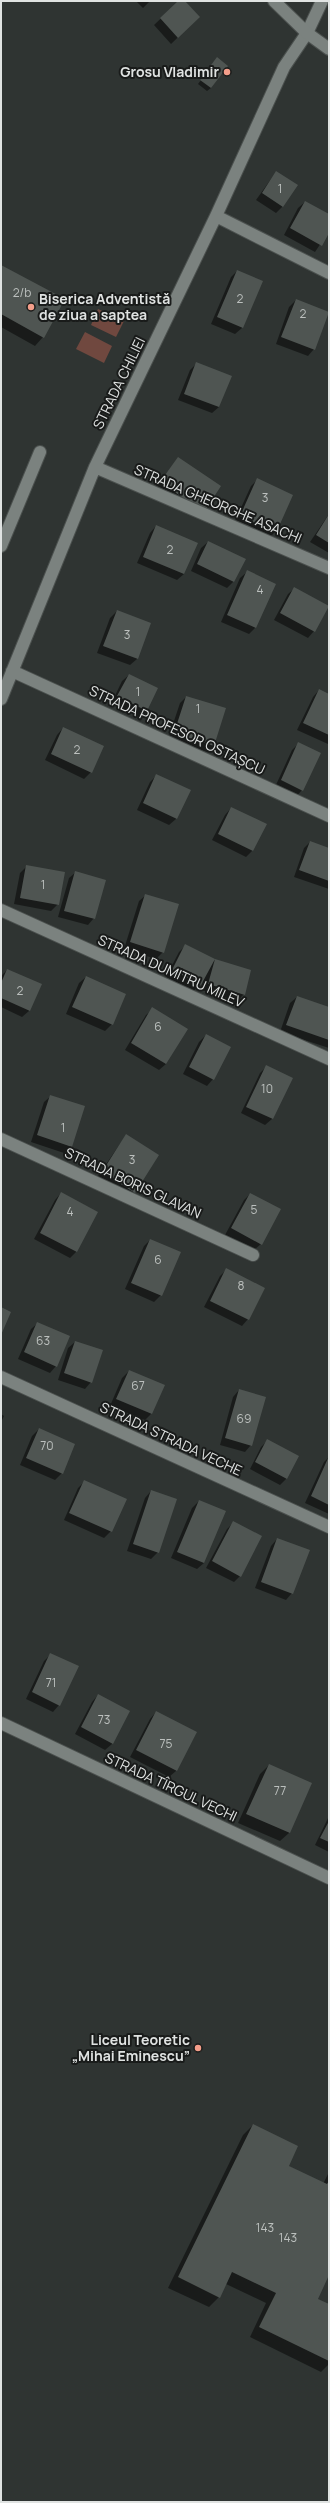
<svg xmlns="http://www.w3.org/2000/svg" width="330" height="2503" viewBox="0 0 330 2503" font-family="Manrope,sans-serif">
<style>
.green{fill:#70483f}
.shadow{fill:#0007}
.building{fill:#4f5552}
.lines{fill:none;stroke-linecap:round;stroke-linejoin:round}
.lane-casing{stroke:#4b504e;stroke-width:14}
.street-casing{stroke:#4b504e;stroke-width:14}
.secondary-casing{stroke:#4b504e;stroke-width:14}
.lane{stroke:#7b827f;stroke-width:12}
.street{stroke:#7b827f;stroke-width:12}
.secondary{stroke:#7b827f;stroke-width:12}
.poi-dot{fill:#f49e8a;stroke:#191b1a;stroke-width:1.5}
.labels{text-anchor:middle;stroke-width:4;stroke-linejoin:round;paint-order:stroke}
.number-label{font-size:12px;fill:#bcc0be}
.poi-label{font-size:14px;font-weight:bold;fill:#e0e3e2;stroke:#191b1a;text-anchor:end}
.street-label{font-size:14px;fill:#e0e3e2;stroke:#191b1a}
</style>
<rect width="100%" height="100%" fill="#2f3432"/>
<!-- green -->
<path class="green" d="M98,309L124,321L116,337L91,325Z
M85,332L112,346L104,363L76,349Z"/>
<!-- shadow -->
<path class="shadow" d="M136,1H150L143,8Z
M179,1H184L199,17L171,44L154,25Z
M214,62L211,88L207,91L198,84Z
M276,172L283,206L276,213L256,200Z
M305,202L329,215V231L315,252L284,235L298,208Z
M1,266L43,337L35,346L1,327Z
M237,271L261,281L242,328L235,334L211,324L231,277Z
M296,300L314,349L308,356L276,344L289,307Z
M197,363L219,407L212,413L178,400L190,370Z
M178,458L203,511L155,489Z
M257,480L275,532L268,539L234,523L251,486Z
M329,514V553L310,542Z
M156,526L184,574L177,580L137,563L150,533Z
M208,542L234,581L227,588L191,571L201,548Z
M247,572L274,584L255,628L249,634L221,622L240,578Z
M295,588L314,631L308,638L274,620L288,594Z
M117,611L150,624L137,659L130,665L97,653L110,618Z
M129,675L146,710L139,717L112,702L122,681Z
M319,690L329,695L328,744L297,730L313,697Z
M186,697L213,746L207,752L168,739L180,703Z
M63,728L91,772L84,779L45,760L57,735Z
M299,743L302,790L296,797L275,787L292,750Z
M157,775L189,791L176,819L169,825L137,810L150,782Z
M231,808L253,850L246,857L212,840L225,815Z
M310,842L329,849V889L294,877L304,848Z
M27,866L58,904L51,911L14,904L20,873Z
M76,872L94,918L88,925L58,917L69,878Z
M146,895L163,952L156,959L124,949L139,901Z
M186,945L214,960L250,971L244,994L237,1001L202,990L204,977L194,991L166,977L179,952Z
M7,970L41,985L29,1011L22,1017L1,1007V976Z
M86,977L112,1024L105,1031L66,1014L79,983Z
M297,997L329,1008V1048L280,1032L290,1003Z
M153,1009L166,1064L159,1070L125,1050L146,1015Z
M206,1035L213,1079L207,1086L183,1074L199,1042Z
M266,1067L291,1078L272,1119L265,1125L241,1113L260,1073Z
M51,1096L71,1146L64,1153L31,1142L44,1102Z
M126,1135L158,1155L128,1199L96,1179Z
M61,1193L97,1212L76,1252L70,1258L34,1239L55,1200Z
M250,1194L261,1244L254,1250L225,1235L244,1200Z
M150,1240L161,1295L154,1302L125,1289L144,1246Z
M227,1269L248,1319L242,1326L204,1307L220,1276Z
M38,1323L56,1366L50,1373L18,1359L31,1329Z
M75,1342L91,1382L85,1389L58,1380L68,1348Z
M129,1371L163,1386L151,1414L145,1420L110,1406L122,1378Z
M239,1390L251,1445L245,1452L220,1445L233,1397Z
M1,1414L4,1416L1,1422Z
M39,1429L62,1473L55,1480L20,1465L32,1436Z
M267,1441L287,1478L280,1485L250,1469L261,1447Z
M329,1457V1514L305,1503L324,1462Z
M85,1481L111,1531L104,1538L64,1520L78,1488Z
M151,1491L158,1552L151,1559L127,1551L145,1498Z
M199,1501L204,1563L197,1569L171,1558L192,1508Z
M234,1522L240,1576L234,1582L206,1568L227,1529Z
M277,1539L292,1593L286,1600L255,1588L271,1546Z
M51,1654L59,1705L53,1712L26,1699L44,1661Z
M98,1695L129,1712L112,1744L105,1750L75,1734L92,1702Z
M156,1712L196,1733L176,1771L169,1777L130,1757L150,1719Z
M269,1765L311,1784L289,1833L280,1841L238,1823L260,1774Z
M329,1816V1852L315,1845Z
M253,2125L288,2166L323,2184L329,2172V2273L316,2299L329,2305V2364L321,2372L250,2337L266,2303L226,2284L219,2297L209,2307L168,2288L243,2135Z"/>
<!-- building -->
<path class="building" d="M178,1H185L200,17L178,38L160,18Z
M217,57L228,66L211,88L200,80Z
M276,171L298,185L283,207L262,193Z
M305,201L329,214V233L322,246L290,228Z
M1,265L65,299L44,338L1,314Z
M237,270L263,281L243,328L217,317Z
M296,299L329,312L315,350L281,337Z
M196,362L232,376L219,407L184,394Z
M178,457L221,486L204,512L160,482Z
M257,478L293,495L276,533L240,516Z
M329,514V543L316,535Z
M156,525L198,543L184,574L143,557Z
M208,541L246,559L234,582L197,564Z
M247,570L276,584L256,628L227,615Z
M294,587L329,606L315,632L280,613Z
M117,610L151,623L138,659L103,646Z
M129,674L158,688L147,711L117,696Z
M319,689L329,694V735L303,723Z
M186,696L226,708L214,746L174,733Z
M63,727L104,746L92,773L51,754Z
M298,742L321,753L303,791L281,780Z
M156,774L191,790L177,819L143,803Z
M231,807L267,824L253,851L218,834Z
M310,841L329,848V881L299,870Z
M26,865L65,872L59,905L20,898Z
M75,871L106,880L95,919L64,911Z
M145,894L179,904L164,953L130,942Z
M185,944L215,959L251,970L245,995L208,984L215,959L201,985L172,970Z
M7,969L42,984L30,1011L1,998V983Z
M86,976L126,994L113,1025L72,1007Z
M297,996L329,1007V1040L286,1025Z
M152,1007L188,1029L166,1064L131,1043Z
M206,1034L231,1047L214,1080L189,1067Z
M266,1065L293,1078L273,1119L246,1107Z
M50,1095L85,1106L72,1147L37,1135Z
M126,1134L159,1155L135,1193L102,1172Z
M61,1192L98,1212L77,1252L40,1233Z
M250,1193L281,1209L262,1245L231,1228Z
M150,1239L181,1252L162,1296L131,1283Z
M226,1268L265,1288L249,1320L210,1301Z
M1,1307L11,1312L1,1335Z
M37,1322L70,1336L57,1367L24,1352Z
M75,1341L103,1350L92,1383L64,1373Z
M129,1370L165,1385L152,1414L116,1399Z
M239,1389L266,1397L252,1446L225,1438Z
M39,1428L75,1444L63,1474L26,1458Z
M267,1439L299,1456L287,1479L255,1462Z
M329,1456V1505L311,1496Z
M84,1480L127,1499L112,1532L69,1513Z
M151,1490L177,1499L159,1553L133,1544Z
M199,1500L226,1511L204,1563L177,1552Z
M233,1521L262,1536L241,1577L212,1561Z
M277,1538L310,1550L293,1594L261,1582Z
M50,1653L79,1666L60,1706L32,1692Z
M98,1694L130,1711L113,1744L81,1727Z
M156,1711L197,1732L177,1771L136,1750Z
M269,1764L312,1783L290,1833L246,1814Z
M329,1821V1842L320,1838Z
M253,2124L298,2146L289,2166L327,2184L329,2181V2275L318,2299L329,2304V2361L259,2327L276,2293L232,2272L220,2298L178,2277Z"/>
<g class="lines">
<defs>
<path id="lane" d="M1,546L40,452"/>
<path id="street" d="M216,216L329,273
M95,467L329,568
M12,671L329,816
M1,699L95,467L216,216L284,67L307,33L322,1
M1,910L329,1059
M1,1139L253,1255
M1,1377L329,1527
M1,1723L329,1878"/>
<path id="secondary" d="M274,1L307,33L329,49"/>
</defs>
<!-- lane casing -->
<use href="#lane" class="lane-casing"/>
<!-- street casing -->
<use href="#street" class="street-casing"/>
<!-- secondary casing -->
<use href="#secondary" class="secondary-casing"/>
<!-- lane -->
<use href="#lane" class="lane"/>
<!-- street -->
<use href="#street" class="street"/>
<!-- secondary -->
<use href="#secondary" class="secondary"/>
</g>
<!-- markers -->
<g class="poi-dot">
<circle cx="227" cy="72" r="4"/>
<circle cx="31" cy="307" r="4"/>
<circle cx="198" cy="2048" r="4"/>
</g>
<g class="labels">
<!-- number labels -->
<g class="number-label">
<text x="280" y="193">1</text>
<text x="22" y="297">2/b</text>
<text x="240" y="303">2</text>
<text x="303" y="318">2</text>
<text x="265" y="502">3</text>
<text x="170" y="554">2</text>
<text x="260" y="594">4</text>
<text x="127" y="639">3</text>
<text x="138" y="696">1</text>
<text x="198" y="713">1</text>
<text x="77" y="754">2</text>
<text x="43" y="889">1</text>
<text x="20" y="995">2</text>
<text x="158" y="1031">6</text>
<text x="267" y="1093">10</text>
<text x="63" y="1132">1</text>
<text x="132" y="1164">3</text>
<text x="254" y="1214">5</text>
<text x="70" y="1216">4</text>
<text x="158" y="1264">6</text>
<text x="241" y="1290">8</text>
<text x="43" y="1345">63</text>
<text x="138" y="1390">67</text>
<text x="244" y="1423">69</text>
<text x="47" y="1450">70</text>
<text x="51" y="1687">71</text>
<text x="104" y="1724">73</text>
<text x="166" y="1748">75</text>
<text x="280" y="1795">77</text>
<text x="265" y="2232">143</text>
<text x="288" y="2242">143</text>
</g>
<!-- poi labels -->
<g class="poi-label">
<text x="219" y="77">Grosu Vladimir</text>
<text x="39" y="304" text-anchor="start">Biserica Adventistă<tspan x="39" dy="16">de ziua a saptea</tspan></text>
<text x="190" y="2045">Liceul Teoretic<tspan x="190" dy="16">„Mihai Eminescu”</tspan></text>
</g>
<!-- street labels -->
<g class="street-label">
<text transform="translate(119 383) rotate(-64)" y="5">STRADA CHILIEI</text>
<text transform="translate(218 504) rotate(23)" y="5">STRADA GHEORGHE ASACHI</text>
<text transform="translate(177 730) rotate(25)" y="5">STRADA PROFESOR OSTAȘCU</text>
<text transform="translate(171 971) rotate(24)" y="5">STRADA DUMITRU MILEV</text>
<text transform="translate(133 1183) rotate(25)" y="5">STRADA BORIS GLAVAN</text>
<text transform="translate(171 1439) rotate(25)" y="5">STRADA STRADA VECHE</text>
<text transform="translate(171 1787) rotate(25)" y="5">STRADA TÎRGUL VECHI</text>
</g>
</g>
<!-- border -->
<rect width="330" height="2503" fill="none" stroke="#e0e3e2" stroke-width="4"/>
</svg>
